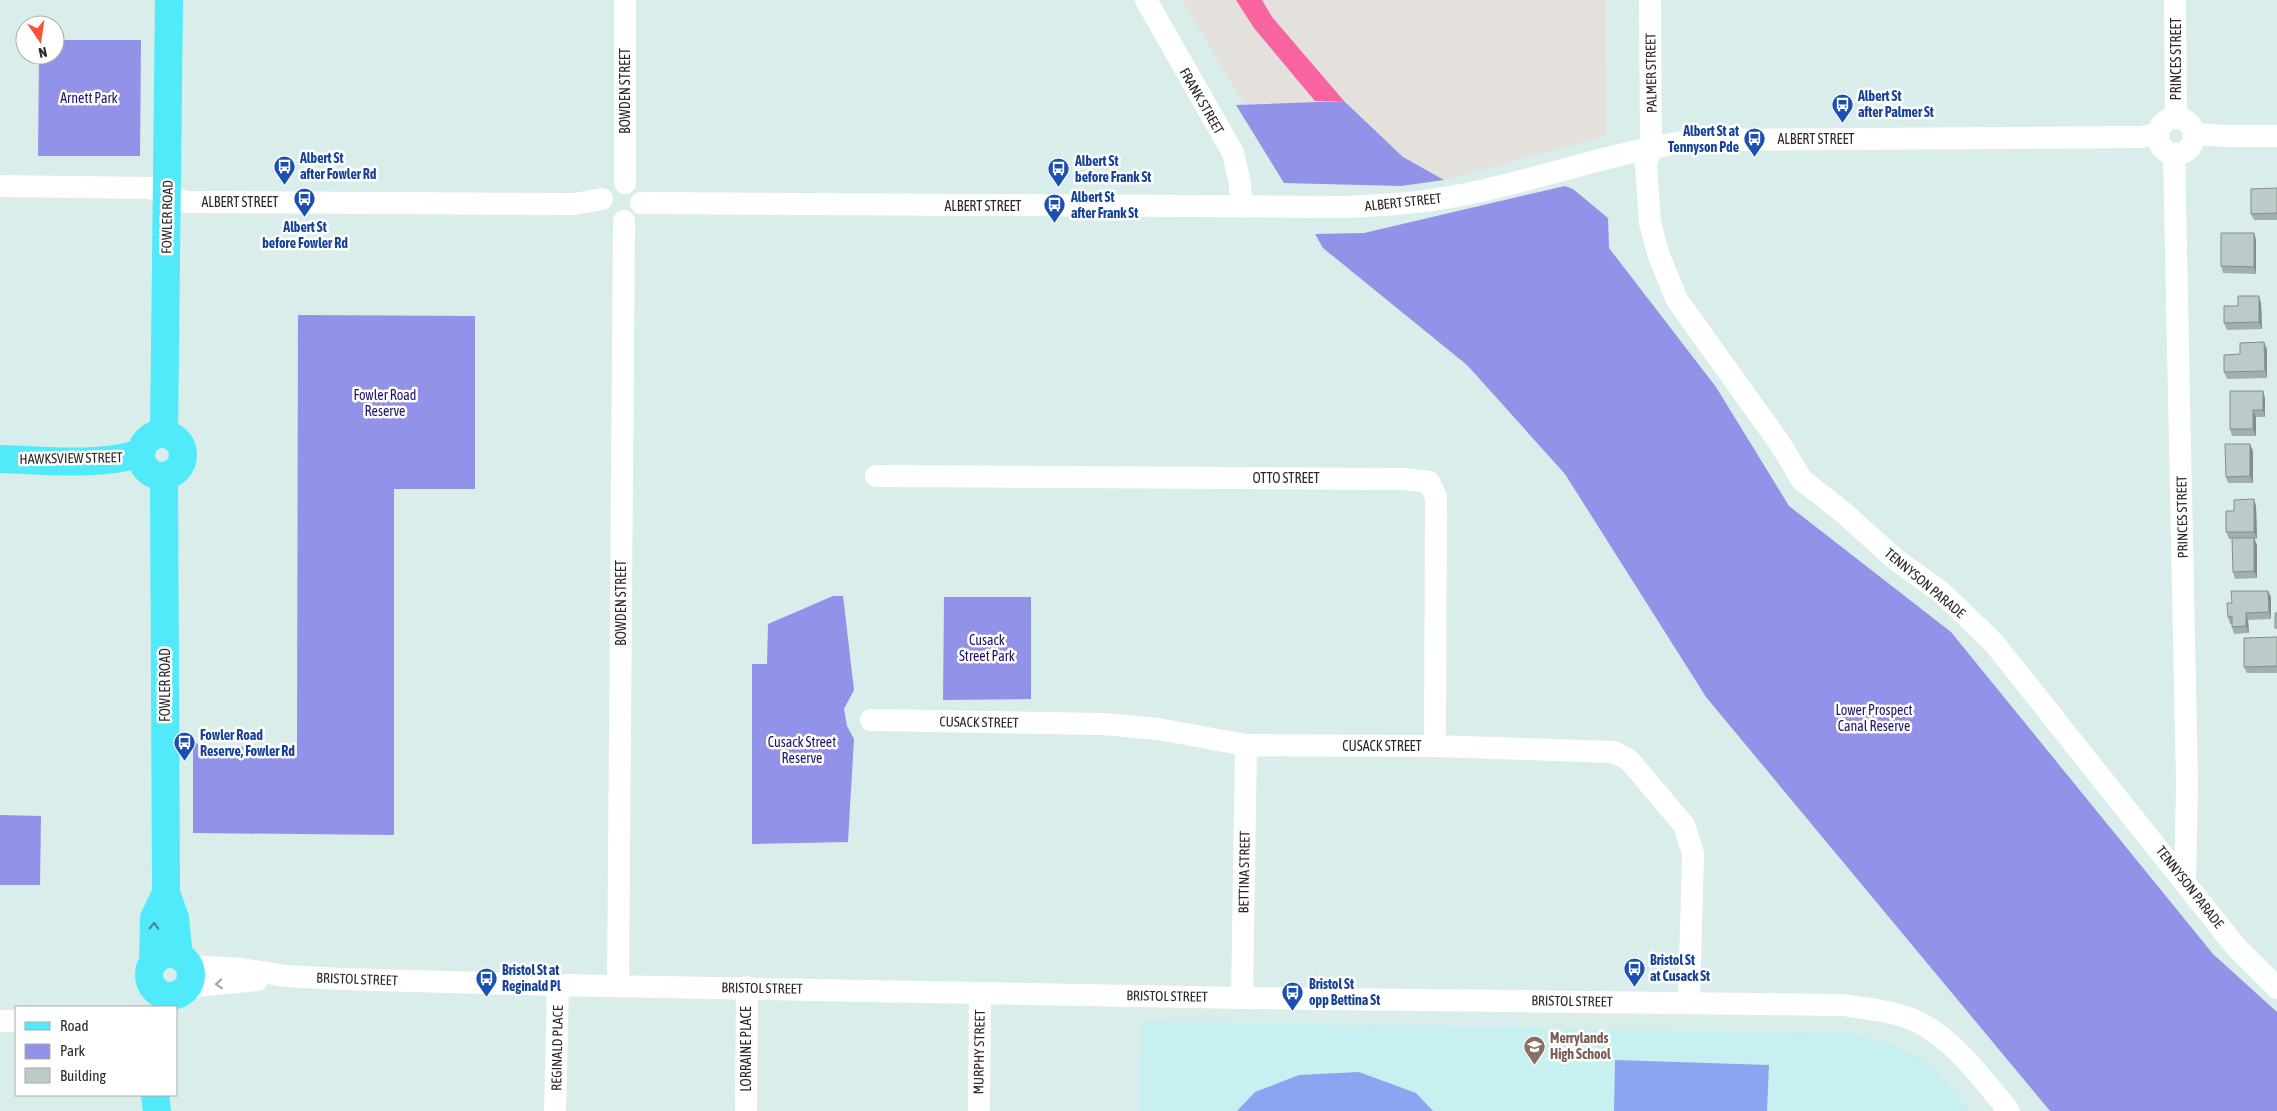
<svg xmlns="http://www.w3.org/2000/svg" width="2277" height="1111" viewBox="0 0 2277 1111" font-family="'Asap Condensed',sans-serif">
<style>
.industrial{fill:#e4e0db}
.education{fill:#c7f0f0}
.green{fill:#9192e8}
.pitch{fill:#8ca5f0}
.water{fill:#f764a0}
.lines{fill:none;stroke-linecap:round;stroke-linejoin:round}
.minor{stroke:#fff;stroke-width:22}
.major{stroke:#50eafa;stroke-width:28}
.wall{fill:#a2afae}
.shaded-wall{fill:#848e8d}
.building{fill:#bccbca;stroke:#848e8d}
.oneway{stroke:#3c8a92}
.oneway2{stroke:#9f9f9f}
.labels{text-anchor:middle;stroke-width:5;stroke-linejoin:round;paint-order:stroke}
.street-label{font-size:14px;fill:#292929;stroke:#fff}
.transit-label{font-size:14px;font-weight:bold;fill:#164399;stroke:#fff;text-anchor:start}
.park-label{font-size:14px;fill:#1f146b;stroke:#fff}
.education-label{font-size:14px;font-weight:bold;fill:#785e54;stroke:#fff;text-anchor:start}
</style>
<rect width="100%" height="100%" fill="#d9edeb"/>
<!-- industrial -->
<path class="industrial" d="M1182,0H1605L1606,136L1444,180L1403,157L1344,101L1244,104Z"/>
<!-- education -->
<path class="education" d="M1141,1021L1852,1034L1889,1043L1922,1060L1935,1070L1970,1111H1139Z"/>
<!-- green -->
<path class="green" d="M55,40H141L140,156H38L39,55H55Z
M1344,101L1403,157L1444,180L1401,186L1284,183L1236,105Z
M1565,186L1573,189L1608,218L1609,248L1716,387L1789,506L1951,632L2213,954L2277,1012V1111H2050L1706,697L1565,474L1467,365L1323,248L1315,234L1364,233Z
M298,315L475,316V489H394V835L193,833V741L202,747L297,746Z
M833,596H843L854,690L844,709L847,726L854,739L848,842L752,844V664H767L768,624Z
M944,597H1031V699L943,700Z
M0,815L41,816L40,885H0Z"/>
<!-- pitch -->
<path class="pitch" d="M1615,1060L1769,1065L1767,1111H1614Z
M1359,1072L1416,1093L1433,1111H1237L1255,1092L1299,1075Z"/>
<!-- water -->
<path class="water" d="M1236,0H1262L1272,17L1344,101H1315L1254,28Z"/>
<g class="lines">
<!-- minor -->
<path class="minor" d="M1146,0L1233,153L1240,184L1241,207
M1650,0L1651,147L1646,164L1650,223L1659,256L1677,300L1779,442L1802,480L1844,513L1895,559L1942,593L1993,642L2236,947L2277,988
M2175,0L2176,118
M2158 136a18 18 0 1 1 36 0a18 18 0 1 1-36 0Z
M2194,134L2226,136H2277
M2174,154L2187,784L2185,881
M625,183V0
M0,186L150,188L186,202H195L574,204L602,199
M641,203L1347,207C1386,205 1423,203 1461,195C1540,180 1617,150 1698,140L2141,137L2158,134
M876,476L1404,479L1429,482L1436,497L1435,746
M871,720L1104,724L1158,729L1246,745L1435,746L1614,752L1629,760L1684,825L1693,853L1689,1002
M189,966L242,969L285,976L342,979L558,985L1242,998L1843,1005C1868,1009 1895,1011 1918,1022C1957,1042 1982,1079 2009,1111
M618,985L624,221
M187,987L257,980
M1242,998L1246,745
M0,1021H16
M555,1111L558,985
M746,1111L747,987
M979,1111L980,993"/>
<!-- major -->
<path class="major" d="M141 455a21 21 0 1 1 42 0a21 21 0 1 1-42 0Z
M164,434L169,0
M0,459C44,460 99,467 141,453
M164,476L166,893L175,918L179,956
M149 975a21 21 0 1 1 42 0a21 21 0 1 1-42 0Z
M153,963L154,918L166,893
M155,1095L157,1111"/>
</g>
<!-- wall -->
<path class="wall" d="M2277,188V220H2254L2251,214Z
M2254,233L2256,240V274L2223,273L2221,266Z
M2261,303L2262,329L2227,330L2224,323L2238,306Z
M2267,349V378L2227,379L2224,372L2240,354Z
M2265,398V417H2256V436H2232L2230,429Z
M2253,451V483H2228L2226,477Z
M2256,506L2257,539H2254L2257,545V578L2235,579L2233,572L2232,539H2229L2226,532L2234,511Z
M2268,591L2271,597V619L2248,620L2249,633L2234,634L2232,627V624H2230L2228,617L2232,603Z
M2277,637V673H2247L2244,667Z"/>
<!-- shaded-wall -->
<path class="shaded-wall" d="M2254,233L2256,240V274L2254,267Z
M2259,296L2261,303L2262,329L2259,322Z
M2264,342L2267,349V378L2265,371Z
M2263,391L2265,398V417L2263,410Z
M2253,410L2256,417V436L2253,429Z
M2250,444L2253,451V483L2250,476Z
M2254,499L2256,506L2257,539L2254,532Z
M2254,538L2257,545V578L2254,571Z
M2268,591L2271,597V619L2269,612Z
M2246,613L2248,620L2249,633L2246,626Z"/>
<!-- building -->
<path class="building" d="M2277,188V213L2251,214V189Z
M2221,233H2254V267L2221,266Z
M2238,296H2259V322L2224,323V306H2238Z
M2264,342L2265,371L2224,372V355L2240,354V343Z
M2230,391H2263V410H2253V429H2230Z
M2225,444H2250V476L2226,477Z
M2254,499V532H2226V511H2234V500Z
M2232,538H2254V571L2233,572Z
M2231,591H2268L2269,612L2246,613V626L2232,627V616L2228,617L2227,603H2232Z
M2275,613H2277V628H2275Z
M2277,637V666L2244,667V638Z"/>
<!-- one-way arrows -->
<defs><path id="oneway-chevron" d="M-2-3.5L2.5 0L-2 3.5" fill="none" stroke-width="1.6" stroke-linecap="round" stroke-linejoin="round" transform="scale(1.25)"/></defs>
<use class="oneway" href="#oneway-chevron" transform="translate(154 926) rotate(-89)"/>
<use class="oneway2" href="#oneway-chevron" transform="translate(219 984) rotate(175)"/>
<!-- icons -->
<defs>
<symbol id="bus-pin" viewBox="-11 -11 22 30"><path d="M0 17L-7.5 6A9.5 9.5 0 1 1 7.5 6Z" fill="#1a4fb4" stroke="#fff"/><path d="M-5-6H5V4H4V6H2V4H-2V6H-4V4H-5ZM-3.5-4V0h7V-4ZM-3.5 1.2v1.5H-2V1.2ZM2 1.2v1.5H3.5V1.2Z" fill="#fff"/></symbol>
<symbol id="school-pin" viewBox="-11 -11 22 30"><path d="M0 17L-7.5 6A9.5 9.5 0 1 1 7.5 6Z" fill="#8d6e63" stroke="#fff"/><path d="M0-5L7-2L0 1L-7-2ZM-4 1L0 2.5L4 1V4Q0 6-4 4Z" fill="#fff"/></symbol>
</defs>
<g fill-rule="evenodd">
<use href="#bus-pin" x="1830" y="92" width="25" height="34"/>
<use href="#bus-pin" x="1742" y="126" width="25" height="34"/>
<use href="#bus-pin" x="272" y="154" width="25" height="34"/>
<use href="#bus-pin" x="1046" y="156" width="25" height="34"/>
<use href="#bus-pin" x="292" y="186" width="25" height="34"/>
<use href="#bus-pin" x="1042" y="192" width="25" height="34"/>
<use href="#bus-pin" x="172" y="730" width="25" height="34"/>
<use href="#bus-pin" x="1622" y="956" width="25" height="34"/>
<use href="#bus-pin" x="474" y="966" width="25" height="34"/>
<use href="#bus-pin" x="1280" y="980" width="25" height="34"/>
<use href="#school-pin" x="1522" y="1034" width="25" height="34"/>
</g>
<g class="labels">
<!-- street labels -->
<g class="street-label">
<text transform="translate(2176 59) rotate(-90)" y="5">PRINCES STREET</text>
<text transform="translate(1651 73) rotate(-91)" y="5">PALMER STREET</text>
<text transform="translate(625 91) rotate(-90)" y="5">BOWDEN STREET</text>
<text transform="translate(1202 101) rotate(60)" y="5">FRANK STREET</text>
<text x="1816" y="144">ALBERT STREET</text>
<text x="240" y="207">ALBERT STREET</text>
<text transform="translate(1403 202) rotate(-6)" y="5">ALBERT STREET</text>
<text x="983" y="211">ALBERT STREET</text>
<text transform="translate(167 217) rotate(-89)" y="5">FOWLER ROAD</text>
<text transform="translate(71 458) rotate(-1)" y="5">HAWKSVIEW STREET</text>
<text x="1286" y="483">OTTO STREET</text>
<text transform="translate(2182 517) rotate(-91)" y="5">PRINCES STREET</text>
<text transform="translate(1925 583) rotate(40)" y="5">TENNYSON PARADE</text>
<text transform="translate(621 603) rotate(-90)" y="5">BOWDEN STREET</text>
<text transform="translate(165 685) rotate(-90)" y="5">FOWLER ROAD</text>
<text transform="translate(979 722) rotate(1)" y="5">CUSACK STREET</text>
<text x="1382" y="751">CUSACK STREET</text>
<text transform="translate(1244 872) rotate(-89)" y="5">BETTINA STREET</text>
<text transform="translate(2190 887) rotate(52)" y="5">TENNYSON PARADE</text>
<text transform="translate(357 979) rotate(2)" y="5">BRISTOL STREET</text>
<text transform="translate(762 988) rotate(1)" y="5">BRISTOL STREET</text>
<text transform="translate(1167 996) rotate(1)" y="5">BRISTOL STREET</text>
<text transform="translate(1572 1001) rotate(1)" y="5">BRISTOL STREET</text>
<text transform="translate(557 1048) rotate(-89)" y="5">REGINALD PLACE</text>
<text transform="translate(746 1049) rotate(-90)" y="5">LORRAINE PLACE</text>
<text transform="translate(979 1052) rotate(-89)" y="5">MURPHY STREET</text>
</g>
<!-- transit labels -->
<g class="transit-label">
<text x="1858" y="101">Albert St<tspan x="1858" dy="16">after Palmer St</tspan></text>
<text x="1739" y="136" text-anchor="end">Albert St at<tspan x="1739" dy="16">Tennyson Pde</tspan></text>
<text x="300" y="163">Albert St<tspan x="300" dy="16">after Fowler Rd</tspan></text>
<text x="1075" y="166">Albert St<tspan x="1075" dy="16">before Frank St</tspan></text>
<text x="1071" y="202">Albert St<tspan x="1071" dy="16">after Frank St</tspan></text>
<text x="305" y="232" text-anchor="middle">Albert St<tspan x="305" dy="16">before Fowler Rd</tspan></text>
<text x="200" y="740">Fowler Road<tspan x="200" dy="16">Reserve, Fowler Rd</tspan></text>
<text x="1650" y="965">Bristol St<tspan x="1650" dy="16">at Cusack St</tspan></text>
<text x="502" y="975">Bristol St at<tspan x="502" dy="16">Reginald Pl</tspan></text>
<text x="1309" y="989">Bristol St<tspan x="1309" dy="16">opp Bettina St</tspan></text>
</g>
<!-- park labels -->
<g class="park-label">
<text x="89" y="103">Arnett Park</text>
<text x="385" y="400">Fowler Road<tspan x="385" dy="16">Reserve</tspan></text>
<text x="987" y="645">Cusack<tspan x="987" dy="16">Street Park</tspan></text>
<text x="1874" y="715">Lower Prospect<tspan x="1874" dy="16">Canal Reserve</tspan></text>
<text x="802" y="747">Cusack Street<tspan x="802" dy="16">Reserve</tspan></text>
</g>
<!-- education labels -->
<g class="education-label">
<text x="1550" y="1043">Merrylands<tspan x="1550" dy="16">High School</tspan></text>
</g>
</g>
<!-- legend -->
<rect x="15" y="1006" width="162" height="90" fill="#ffffff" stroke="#a9a9a9"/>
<rect x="25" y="1022" width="25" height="8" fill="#50eafa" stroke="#a9a9a9"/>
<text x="60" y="1031" font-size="15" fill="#292929">Road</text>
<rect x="25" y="1044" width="25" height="15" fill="#9192e8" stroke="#a9a9a9"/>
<text x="60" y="1056" font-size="15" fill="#292929">Park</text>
<rect x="25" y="1068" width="25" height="15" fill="#bccbca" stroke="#a9a9a9"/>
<text x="60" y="1081" font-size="15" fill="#292929">Building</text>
<!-- north arrow -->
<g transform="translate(40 40) rotate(167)"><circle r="24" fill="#ffffff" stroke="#a9a9a9"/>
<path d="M0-4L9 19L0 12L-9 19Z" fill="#ff5134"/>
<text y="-8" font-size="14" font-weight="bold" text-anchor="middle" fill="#292929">N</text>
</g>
</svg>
